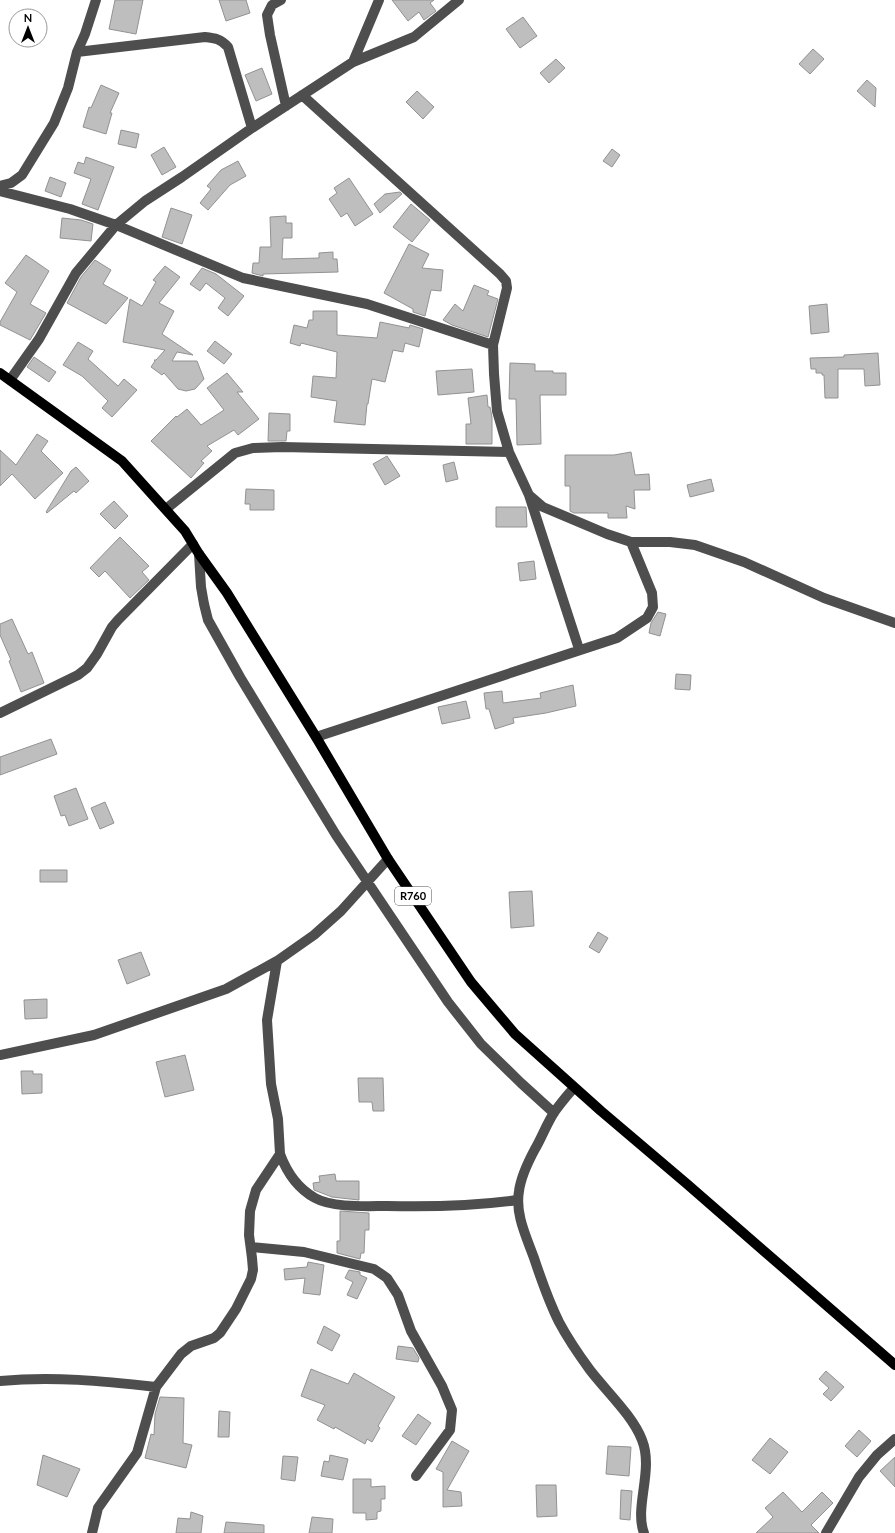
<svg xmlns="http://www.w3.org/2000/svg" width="895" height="1533" viewBox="0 0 895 1533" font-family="Lato,sans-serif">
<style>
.building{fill:#bebebe;stroke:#929292}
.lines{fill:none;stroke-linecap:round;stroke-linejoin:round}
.minor{stroke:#4e4e4e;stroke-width:10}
.major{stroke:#000;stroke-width:10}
.labels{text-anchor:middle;stroke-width:3;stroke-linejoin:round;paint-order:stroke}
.shield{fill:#fff;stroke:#4c4c4c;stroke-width:1}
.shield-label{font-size:11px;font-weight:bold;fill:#000}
</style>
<rect width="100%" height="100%" fill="#fff"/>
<!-- building -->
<path class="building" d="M115,0H143L136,34L109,29Z
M219,0H246L250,13L226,21Z
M392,0H434L430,3L436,11L424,20L419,12L408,21Z
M523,17L537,36L520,48L506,29Z
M813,49L824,59L810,74L799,64Z
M556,59L565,68L549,83L540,73Z
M262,68L272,94L256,101L245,75Z
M867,80L876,88L875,107L857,91Z
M101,85L119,93L110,113H112L106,134L83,127L89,107L91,108Z
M417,91L434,107L423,119L406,102Z
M121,130L139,134L136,148L118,144Z
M164,147L176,167L162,175L151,155Z
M612,149L620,155L612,167L603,161Z
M86,157L114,167L98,210L82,204L91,179L74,173L78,162L84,164Z
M238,161L246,176L230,185L208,210L200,203L211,189L207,186L221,170Z
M50,177L66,183L61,197L45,191Z
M349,178L373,214L355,226L347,213L341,217L329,199L337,193L334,188Z
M400,192L402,194L380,213L374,204L385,194Z
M411,204L430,220L412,242L393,227Z
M171,208L192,215L182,244L162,237Z
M286,216V223H292V238H283L282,259L319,258V253L333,252V259H337L338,272L263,274V276L252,273L253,263H259L260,247H271L270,217Z
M62,218L81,220L93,224L91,241L60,238Z
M409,244L429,254L422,268L443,270L441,291L431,290L425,316L413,312V309L384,293Z
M26,255L49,271L30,304L46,313L30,340L0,325V322L17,292L5,283Z
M95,260L111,270L103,284L128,298L106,324L67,303L81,277Z
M165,266L180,277L159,303L174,311L162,334L193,355L177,352L172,361H197L204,379L195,389L186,391L178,389L164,373L162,375L151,367L155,361L154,360H156L165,350L123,342L130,299L142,306L156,282L153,280Z
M202,268L216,274L244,296L228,316L218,308L225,298L206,283L200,291L190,284Z
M474,285L489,291L487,295L498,299L488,337L452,325L443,320L455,304L463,311Z
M827,304L829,332L811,334L809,306Z
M313,311H337V335L377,338L380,322L409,328L410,325L423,329L419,347L405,343L403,352L393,350L385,382L372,379L368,404H367L365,425L334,422L337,401L311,397L313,376L336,378L337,352L301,343L300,346L290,343L294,325L307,328L309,320H313Z
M215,341L232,354L224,364L207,351Z
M78,342L93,351L88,359L118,386L124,379L137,390L112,417L102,408L108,401L82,376L63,365Z
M878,353L880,385L865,386L864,369H838V398H825L824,375H822V373H816V369H811L810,358L844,357V355Z
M34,357L56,372L49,382L27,367Z
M510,363L535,364V371H553V373H566V395H540L541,444L517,445L516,399H509Z
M472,369L474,392L438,395L436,371Z
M227,373L243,392H237L259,419L238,435L234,430L207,446L212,451L201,461L204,463L191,478L151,441L176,416L177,417L187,409L201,425L224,410L207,388Z
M487,395L488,407H490L492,417V444H466V424H471L468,398Z
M269,413L290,414V431H287L286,441H268Z
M37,434L48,441L41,451L63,473L35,499L12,474L0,486V450L16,465Z
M631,452L635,475L649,474L650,490H634L635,509L626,506L627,518H608V513H574L570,511V486H565V455H614Z
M387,456L400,476L385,485L373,464Z
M454,462L458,479L446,482L443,465Z
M76,467L89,481L76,493L74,491L47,513L46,512L71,471Z
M711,479L714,491L690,497L687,485Z
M246,489L274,490V510H250V504H245Z
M114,501L128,516L115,529L100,514Z
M496,507H526L527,527H496Z
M120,537L149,566L142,572L149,580L130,598L105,571L99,577L90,568Z
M534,561L536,579L520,581L518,563Z
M658,612L666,614L660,636L649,633L651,623Z
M12,619L28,654L32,652L44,683L21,692L9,661L11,660L0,635V624Z
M676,674L691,675L690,690L675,689Z
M573,685L576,706L546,713L513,718L514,723L495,729L489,709H486L484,693L502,691L503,703L541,698L540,693Z
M466,701L470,718L442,724L438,707Z
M51,739L57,754L0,775V757Z
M76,788L88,819L69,826L65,815L61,816L54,796Z
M105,802L114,823L100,829L91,808Z
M40,870H67V882H40Z
M532,891L534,926L511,928L509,892Z
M598,932L608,938L599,953L589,947Z
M141,952L150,975L127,984L118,960Z
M47,999V1018L25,1019L24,1000Z
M185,1055L194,1090L165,1097L156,1062Z
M21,1071H33V1074H42V1093L22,1094Z
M358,1078H383L384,1111H373L372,1102H359Z
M335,1174L336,1181H359V1200L332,1197L314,1190L313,1183L320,1182L319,1176Z
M340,1211L369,1213V1230H365L364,1253H361L360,1259L337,1253V1241H340Z
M308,1262L324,1265L320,1295L303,1293L305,1278L285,1280L284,1269L307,1267Z
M349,1270L360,1272V1275L367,1278L357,1299L347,1295L353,1282L345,1278Z
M324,1326L340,1335L332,1351L317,1343Z
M398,1346L413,1348L419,1358L418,1362L396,1359Z
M311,1369L348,1384L354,1373L395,1397L378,1426L380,1428L372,1442L367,1439L365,1444L335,1427L334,1429L317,1420L325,1405L301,1396Z
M826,1371L844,1387L831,1401L823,1394L829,1388L819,1379Z
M160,1397L184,1398L183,1443L192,1445L186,1468L145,1458L151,1434L154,1435L155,1414Z
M219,1411L230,1412L229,1437H218Z
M418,1414L431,1423L416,1445L402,1436Z
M859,1430L871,1441L857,1457L845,1446Z
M770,1438L788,1452L770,1474L752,1460Z
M452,1441L469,1451L447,1490L461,1492L462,1506L443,1507V1472L436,1469Z
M608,1446L631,1447L629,1476L606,1474Z
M43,1455L80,1469L67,1497L37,1485Z
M330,1455L348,1459L343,1480L321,1476L324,1461L329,1462Z
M283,1456L298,1457L295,1481L281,1479Z
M895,1457V1487L880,1471Z
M353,1479H371V1487L385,1486V1499H381V1511L377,1512V1519L366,1520V1513H353Z
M536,1485H556L557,1516L537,1517Z
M621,1490L632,1491L630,1520L620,1519Z
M783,1492L802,1512L822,1492L833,1503L811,1525L819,1533H756L773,1517L765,1508Z
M191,1512L203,1516L201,1533H176L178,1518L190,1519Z
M312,1517L333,1519L332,1533H309Z
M226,1522L264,1525V1533H224Z"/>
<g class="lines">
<!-- minor -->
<path class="minor" d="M281,0L272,5L267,15L270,35L286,106
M77,52L205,37C215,38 221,39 228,47L252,128
M353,62L379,0
M302,95L500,274L506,281L507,288L493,345L494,374L497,411L509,452L529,495L543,507L607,534L631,542H670L695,545L744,562L824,598L895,623
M0,186L11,183L22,175L54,123L68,88L77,52L85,34L96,0
M0,191L70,209L116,225L243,278L367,304L493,345
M10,380L39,339L76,273L116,225L145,201L182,177L252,128L353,62L414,37L459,0
M529,495L579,649
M166,509L235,453L253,448L282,447L509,452
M199,554L201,587L204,604L208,620L240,677L336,835L448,1002L481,1044L521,1083L554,1113
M0,713L78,675L87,668L97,654L112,627L118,620L193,544
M316,737L617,638L647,618L653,607L652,593L631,542
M0,1055L94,1035L226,989L277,961L314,935L341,911L388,859
M574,1088C567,1095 561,1103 555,1111C547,1123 542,1137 535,1149C528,1162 521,1176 519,1191C515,1214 526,1236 534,1258C541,1279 549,1302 559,1322C568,1339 579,1355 590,1370C606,1391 633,1416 642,1440C654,1470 634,1507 644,1533
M280,1154C287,1173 297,1188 315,1198C333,1208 366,1206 387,1206C431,1207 475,1206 518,1200
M251,1247L304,1252L374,1269L387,1278L398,1295L411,1331L442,1386L452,1410L450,1430L416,1476
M0,1381C53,1376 103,1381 156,1387
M92,1533L98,1508L137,1453L156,1387L181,1354L191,1346L214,1338L220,1333L236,1309L251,1279L253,1270L252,1258L249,1235L250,1211L256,1190L280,1154L278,1119L271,1084L267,1020L277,961
M826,1533L859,1477L877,1455L895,1439"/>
<!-- major -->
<path class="major" d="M0,373L122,461L185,531L199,554L227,593L316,737L388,859L471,982L515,1034L601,1111L687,1184L895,1365"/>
</g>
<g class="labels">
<!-- shield labels -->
<rect class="shield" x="395" y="887" width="36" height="18" rx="3"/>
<g class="shield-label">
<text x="413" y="900">R760</text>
</g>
</g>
<!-- north arrow -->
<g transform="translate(28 28)"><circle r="19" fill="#ffffff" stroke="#999999"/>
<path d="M0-3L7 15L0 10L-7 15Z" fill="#000000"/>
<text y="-6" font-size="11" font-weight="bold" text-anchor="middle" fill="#000000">N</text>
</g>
</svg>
